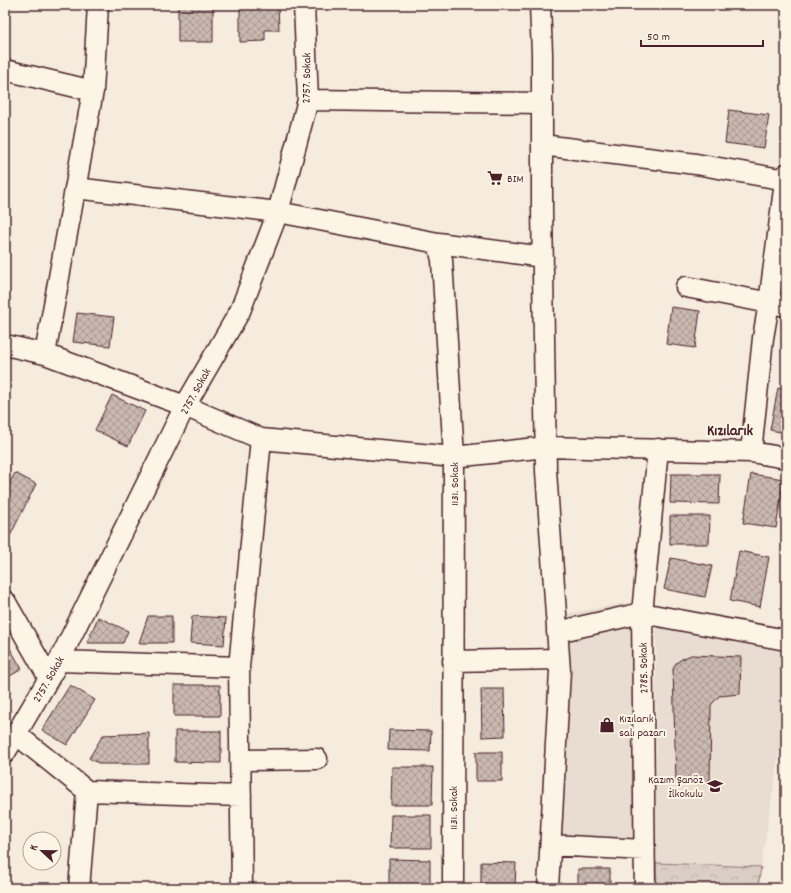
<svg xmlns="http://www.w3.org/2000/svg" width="791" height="893" viewBox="0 0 791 893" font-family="Dekko,sans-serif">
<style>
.built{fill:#e8ddd0}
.park{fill:url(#park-crowns);stroke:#927678}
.building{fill:url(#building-cross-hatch);stroke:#4a1f2b}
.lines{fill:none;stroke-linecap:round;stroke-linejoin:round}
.minor-casing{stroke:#4a1f2b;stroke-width:23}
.minor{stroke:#fcf5e5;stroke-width:20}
.labels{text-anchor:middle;stroke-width:4;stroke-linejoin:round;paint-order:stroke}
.street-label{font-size:12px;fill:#4a1f2b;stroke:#fcf5e5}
.poi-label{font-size:12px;fill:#4a1f2b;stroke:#fcf5e5;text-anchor:start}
.district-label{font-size:16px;font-weight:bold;fill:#4a1f2b;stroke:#fcf5e5}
</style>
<defs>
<pattern id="park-crowns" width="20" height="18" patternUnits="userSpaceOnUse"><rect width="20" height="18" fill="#dbcec4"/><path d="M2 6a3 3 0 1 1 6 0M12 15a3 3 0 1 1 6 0" fill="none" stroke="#bdb0a9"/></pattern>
<pattern id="building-cross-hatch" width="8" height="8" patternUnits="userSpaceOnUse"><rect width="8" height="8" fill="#cab9b1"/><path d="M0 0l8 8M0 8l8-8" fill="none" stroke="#a69690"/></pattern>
</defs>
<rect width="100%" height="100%" fill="#f5ecde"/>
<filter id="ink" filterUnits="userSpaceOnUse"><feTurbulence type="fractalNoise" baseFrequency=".025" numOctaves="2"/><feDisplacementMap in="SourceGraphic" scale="8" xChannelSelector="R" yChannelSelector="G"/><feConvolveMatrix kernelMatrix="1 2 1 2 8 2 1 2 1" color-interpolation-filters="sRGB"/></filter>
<g filter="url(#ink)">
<!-- built -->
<path class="built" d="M652,571V888H633V841L560,836L565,614L632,602L634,572Z
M656,627L786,649V709L761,867L656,863Z"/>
<!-- park -->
<path class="park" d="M656,863L761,867L758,888H656Z"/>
<!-- building -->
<path class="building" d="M178,5H213V42H178Z
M240,5H278L279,30H265V41L240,42Z
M729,110L769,115L764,148L725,143Z
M671,307L700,311L695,348L666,344Z
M77,313L114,317L110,346L73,342Z
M778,388L786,390V433L770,430Z
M112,395L145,411L128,446L95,430Z
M15,473L36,484L10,536L5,533V492Z
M671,474H720L719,504L670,503Z
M751,474L784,479L776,528L743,523Z
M670,516H710L709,544H670Z
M739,551L769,557L760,607L730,601Z
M671,558L712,566L705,597L664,589Z
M786,589V611L782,610Z
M148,616H172V643H139Z
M192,616L226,618L224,645L190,643Z
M98,617L128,631L123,643H87Z
M5,640L22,669L5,679Z
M691,655L741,657L740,694L719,696L711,705L710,784L676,783L673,669L676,663L682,659Z
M70,685L95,700L67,745L42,730Z
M174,685H220V716H174Z
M481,689H504L505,736L482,737Z
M389,730L431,731L430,751L388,750Z
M175,731H221V763L175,762Z
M149,733V764H100L89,758L103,735Z
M476,752H502V781H476Z
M392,767H433L432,805H391Z
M391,815H431V848H390Z
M389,859L430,860V888H389Z
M481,862L516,863L515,888H481Z
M578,869H610V888H578Z"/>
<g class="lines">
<defs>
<path id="minor" d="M540,5L542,53V207L546,471L560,671L548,888
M5,70L93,91
M308,100L542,103
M542,145L696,164L786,180
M75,188L278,212L438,243L442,260L454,457L453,888
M438,243L543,257
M686,287L786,306
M5,345L45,354L185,406L261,439L454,457L546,447L751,452L786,458
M45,354L93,91L98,5
M751,452L763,338L769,303L786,174
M5,601L49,678
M557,632L642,613L786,640
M59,661L239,667
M453,661L559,659
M16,734L87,791L241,796
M5,753L59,661L185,406L240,311L278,212L308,100L304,5
M240,760L317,759
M551,845L644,850
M79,888L87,791
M242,888L239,667L261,439
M645,888L642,613L658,449"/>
</defs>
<!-- minor casing -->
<use href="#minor" class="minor-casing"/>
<!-- minor -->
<use href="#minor" class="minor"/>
</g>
</g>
<!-- icons -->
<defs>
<symbol id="supermarket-bare" viewBox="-9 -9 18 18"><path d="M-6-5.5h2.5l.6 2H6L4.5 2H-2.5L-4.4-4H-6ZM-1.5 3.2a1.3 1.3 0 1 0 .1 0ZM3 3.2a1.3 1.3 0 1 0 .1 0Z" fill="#4a1f2b" stroke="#fcf5e5" stroke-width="2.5" paint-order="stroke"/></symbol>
<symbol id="shop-bare" viewBox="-9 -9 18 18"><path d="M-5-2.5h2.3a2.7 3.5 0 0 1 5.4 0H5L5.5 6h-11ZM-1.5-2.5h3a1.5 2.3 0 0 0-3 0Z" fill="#4a1f2b" stroke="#fcf5e5" stroke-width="2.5" paint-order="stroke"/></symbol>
<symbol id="school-bare" viewBox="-9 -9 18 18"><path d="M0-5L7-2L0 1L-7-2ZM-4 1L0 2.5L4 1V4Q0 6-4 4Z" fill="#4a1f2b" stroke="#fcf5e5" stroke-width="2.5" paint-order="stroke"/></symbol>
</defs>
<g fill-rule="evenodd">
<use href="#supermarket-bare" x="484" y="167" width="22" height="22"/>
<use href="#shop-bare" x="596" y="714" width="22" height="22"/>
<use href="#school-bare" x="704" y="775" width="22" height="22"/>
</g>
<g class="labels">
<!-- street labels -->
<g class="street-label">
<text transform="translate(306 78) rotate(-89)" y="4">2757. Sokak</text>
<text transform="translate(195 391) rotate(-61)" y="4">2757. Sokak</text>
<text transform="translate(454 484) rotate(-90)" y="4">1131. Sokak</text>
<text transform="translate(643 668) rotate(-91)" y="4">2785. Sokak</text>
<text transform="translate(48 679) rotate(-60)" y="4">2757. Sokak</text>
<text transform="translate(453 808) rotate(-90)" y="4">1131. Sokak</text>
</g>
<!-- poi labels -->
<g class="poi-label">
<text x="507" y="182">BIM</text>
<text x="619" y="722">Kızılarık<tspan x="619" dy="14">salı pazarı</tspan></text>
<text x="703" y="783" text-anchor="end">Kazım Şanöz<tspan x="703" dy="14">İlkokulu</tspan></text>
</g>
<!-- district labels -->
<g class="district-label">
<text x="730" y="435">Kızılarık</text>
</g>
</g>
<!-- margin -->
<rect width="791" height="893" fill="none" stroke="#fcf5e5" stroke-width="20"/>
<rect x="10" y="10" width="771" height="873" fill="none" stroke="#4a1f2b" stroke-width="1.5" filter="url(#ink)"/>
<!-- north arrow -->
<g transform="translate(42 851) rotate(292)"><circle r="19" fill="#fcf5e5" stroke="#b59f9b"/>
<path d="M0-3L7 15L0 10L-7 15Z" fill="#4a1f2b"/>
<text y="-6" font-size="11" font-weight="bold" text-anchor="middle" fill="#4a1f2b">K</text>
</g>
<!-- scale -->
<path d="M641 40v6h122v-6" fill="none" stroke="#4a1f2b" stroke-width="2"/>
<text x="647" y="40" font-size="12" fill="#4a1f2b" stroke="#fcf5e5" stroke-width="3" paint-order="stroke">50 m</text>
</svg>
